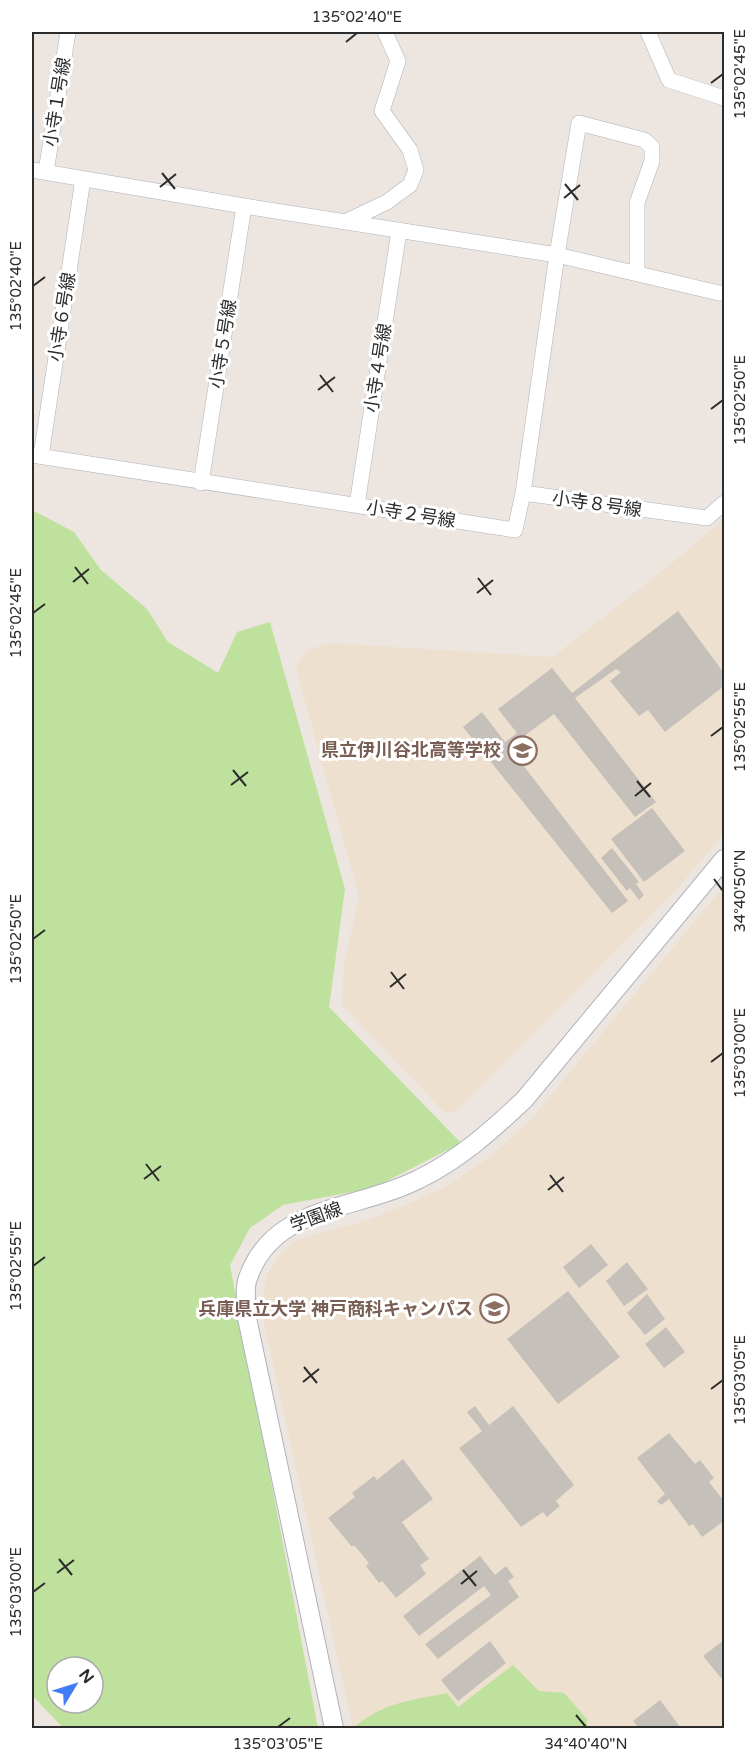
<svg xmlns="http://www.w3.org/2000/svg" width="756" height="1760" viewBox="0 0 756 1760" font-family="'Varela Round','Noto Sans JP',sans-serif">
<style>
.education{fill:#eee0cf}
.green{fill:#bee29d;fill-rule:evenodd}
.building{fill:#c6c0ba}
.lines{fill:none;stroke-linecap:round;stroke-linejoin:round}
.minor-casing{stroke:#afb3bc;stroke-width:16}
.tertiary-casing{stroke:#afb3bc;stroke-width:20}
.minor{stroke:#fff;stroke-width:15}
.tertiary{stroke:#fff;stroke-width:18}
.ticks{fill:none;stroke:#2c2c2c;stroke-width:2}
.labels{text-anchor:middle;stroke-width:6;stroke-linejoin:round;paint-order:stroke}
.street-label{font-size:18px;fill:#2c2c2c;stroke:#fff}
.education-label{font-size:18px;font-weight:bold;fill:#785e54;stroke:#fff;text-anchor:end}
.neatline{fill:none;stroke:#2c2c2c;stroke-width:2}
.ticks-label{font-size:15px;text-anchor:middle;fill:#2c2c2c}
</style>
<rect width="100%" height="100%" fill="#ede5df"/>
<!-- education -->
<path class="education" d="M724,519V833L677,889L455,1113L444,1112L342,1005L344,965L359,897L296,668L306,651L328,643L553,657L671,564Z
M724,886V1728H353L264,1323L263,1295L267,1274L281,1254L296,1240L361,1222L406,1205L447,1186L491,1156L532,1118Z"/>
<!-- green -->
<path class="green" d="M32,510L74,532L101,570L147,609L168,642L218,673L237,632L270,622L345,889L329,1007L461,1143L373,1188L283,1205L250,1228L230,1265L318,1728H63L32,1695ZM57,1667H93V1703H57Z
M513,1665L539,1691L564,1693L587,1719V1728H355V1726C387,1702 408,1701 447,1693L458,1707Z"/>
<!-- building -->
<path class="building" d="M678,611L724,673V686L665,732L648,710L639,716L610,681L621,672L616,669L575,698L656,802L635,817L554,714L509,747L628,901L612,913L463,727L482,712L505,742L517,733L498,709L552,668L572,693Z
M652,808L685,851L644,882L611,839Z
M612,848L639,882L636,884L644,895L639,900L630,888L627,891L601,858Z
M591,1244L608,1265L579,1288L563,1267Z
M627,1262L648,1289L624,1306L606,1281Z
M568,1291L620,1357L558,1404L507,1339Z
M647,1294L665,1319L645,1335L627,1313Z
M666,1327L685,1352L664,1368L645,1344Z
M475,1406L489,1425L513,1406L574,1485L556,1501L560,1506L547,1517L543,1512L521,1527L459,1448L482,1431L467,1412Z
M669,1433L695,1464L700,1460L714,1478L709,1482L724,1501V1521L702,1537L693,1524L689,1526L669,1499L661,1505L657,1501L665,1494L637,1458Z
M403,1459L433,1499L402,1522L429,1559L420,1565L426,1574L396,1598L382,1581L379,1583L366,1566L369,1563L354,1545L352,1547L328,1518L355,1497L352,1493L374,1476L377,1480Z
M480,1556L495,1575L506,1566L514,1577L508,1581L519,1597L438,1659L425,1644L491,1595L484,1586L419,1636L403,1616Z
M724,1640V1676L721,1678L703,1656Z
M490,1641L506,1663L458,1701L441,1680Z
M660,1700L681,1728H639L633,1721Z"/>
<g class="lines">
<defs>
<path id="minor" d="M648,32L669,80L724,98
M32,170L244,206L557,255L523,493L515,530L32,455
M46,172L68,32
M345,222L387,202L410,185L416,170L410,150L382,111L398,61L385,32
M637,274V203L652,161V147L644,140L579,123L557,255L719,293H724
M41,456L83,179
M201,483L244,206
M523,493L707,518L724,503
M357,505L399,231"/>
<path id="tertiary" d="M334,1728L247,1318C247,1307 244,1292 247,1281C271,1204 357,1211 419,1179C459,1160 492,1130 524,1100L724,859"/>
</defs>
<!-- minor casing -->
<use href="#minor" class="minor-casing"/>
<!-- tertiary casing -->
<use href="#tertiary" class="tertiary-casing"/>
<!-- minor -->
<use href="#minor" class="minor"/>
<!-- tertiary -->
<use href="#tertiary" class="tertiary"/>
</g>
<!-- ticks -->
<path class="ticks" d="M346,42L357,33M711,83L723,74M162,173L175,189M565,184L578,200M160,187L176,174M564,198L580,185M33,286L45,277M320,375L333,392M318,390L335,377M711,409L723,400M75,567L88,584M478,578L491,595M73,582L89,569M477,593L493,580M33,613L45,604M711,736L723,727M233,770L246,786M637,781L650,797M231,785L248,772M635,796L651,783M714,879L723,891M33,939L45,930M391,972L404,989M390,987L406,974M711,1062L723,1053M146,1164L159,1181M550,1175L563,1192M144,1179L161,1166M548,1190L564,1177M33,1266L45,1257M304,1367L317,1383M303,1382L319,1369M711,1389L723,1380M59,1559L72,1575M463,1570L476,1586M57,1573L74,1560M461,1584L477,1571M33,1592L45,1583M576,1715L586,1727M278,1727L290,1718"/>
<!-- icons -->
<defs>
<symbol id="school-ring" viewBox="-11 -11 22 22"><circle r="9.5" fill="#fff" stroke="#8d6e63" stroke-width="1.5"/><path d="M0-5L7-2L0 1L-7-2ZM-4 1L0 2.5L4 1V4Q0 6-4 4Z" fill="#8d6e63"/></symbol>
<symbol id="university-ring" viewBox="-11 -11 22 22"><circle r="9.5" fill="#fff" stroke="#8d6e63" stroke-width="1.5"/><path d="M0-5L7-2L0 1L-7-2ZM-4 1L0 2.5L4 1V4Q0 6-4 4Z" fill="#8d6e63"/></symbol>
</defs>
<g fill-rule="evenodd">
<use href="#school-ring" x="506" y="734" width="33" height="33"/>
<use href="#university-ring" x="478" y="1292" width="33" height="33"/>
</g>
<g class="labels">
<!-- street labels -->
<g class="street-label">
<text transform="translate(57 102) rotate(-81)" y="6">小寺１号線</text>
<text transform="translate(62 317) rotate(-81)" y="6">小寺６号線</text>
<text transform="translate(223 344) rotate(-81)" y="6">小寺５号線</text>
<text transform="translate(378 368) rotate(-81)" y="6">小寺４号線</text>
<text transform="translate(597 504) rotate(8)" y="6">小寺８号線</text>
<text transform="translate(411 514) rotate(9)" y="6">小寺２号線</text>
<text transform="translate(316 1217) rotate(-20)" y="6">学園線</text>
</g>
<!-- education labels -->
<g class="education-label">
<text x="501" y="756">県立伊川谷北高等学校</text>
<text x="473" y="1315">兵庫県立大学 神戸商科キャンパス</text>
</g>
</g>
<!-- border -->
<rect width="756" height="1760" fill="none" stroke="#ffffff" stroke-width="66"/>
<!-- north arrow -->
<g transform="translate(75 1685) rotate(52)"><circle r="28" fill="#ffffff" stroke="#ababab" stroke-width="1.5"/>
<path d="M0-4.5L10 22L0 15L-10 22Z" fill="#437df5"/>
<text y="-9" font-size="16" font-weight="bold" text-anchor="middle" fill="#2c2c2c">N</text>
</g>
<rect x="33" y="33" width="690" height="1694" class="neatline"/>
<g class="ticks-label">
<text x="357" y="22">135°02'40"E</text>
<text transform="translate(740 74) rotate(-90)" y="5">135°02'45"E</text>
<text transform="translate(16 286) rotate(-90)" y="5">135°02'40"E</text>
<text transform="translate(740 400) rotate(-90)" y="5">135°02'50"E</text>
<text transform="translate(16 613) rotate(-90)" y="5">135°02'45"E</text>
<text transform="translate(740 727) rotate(-90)" y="5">135°02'55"E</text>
<text transform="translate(740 891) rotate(-90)" y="5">34°40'50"N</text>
<text transform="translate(16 939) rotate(-90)" y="5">135°02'50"E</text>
<text transform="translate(740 1053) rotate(-90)" y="5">135°03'00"E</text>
<text transform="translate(16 1266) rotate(-90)" y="5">135°02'55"E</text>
<text transform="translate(740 1380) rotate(-90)" y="5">135°03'05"E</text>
<text transform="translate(16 1592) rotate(-90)" y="5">135°03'00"E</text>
<text x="278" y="1749">135°03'05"E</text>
<text x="586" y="1749">34°40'40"N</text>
</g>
</svg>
